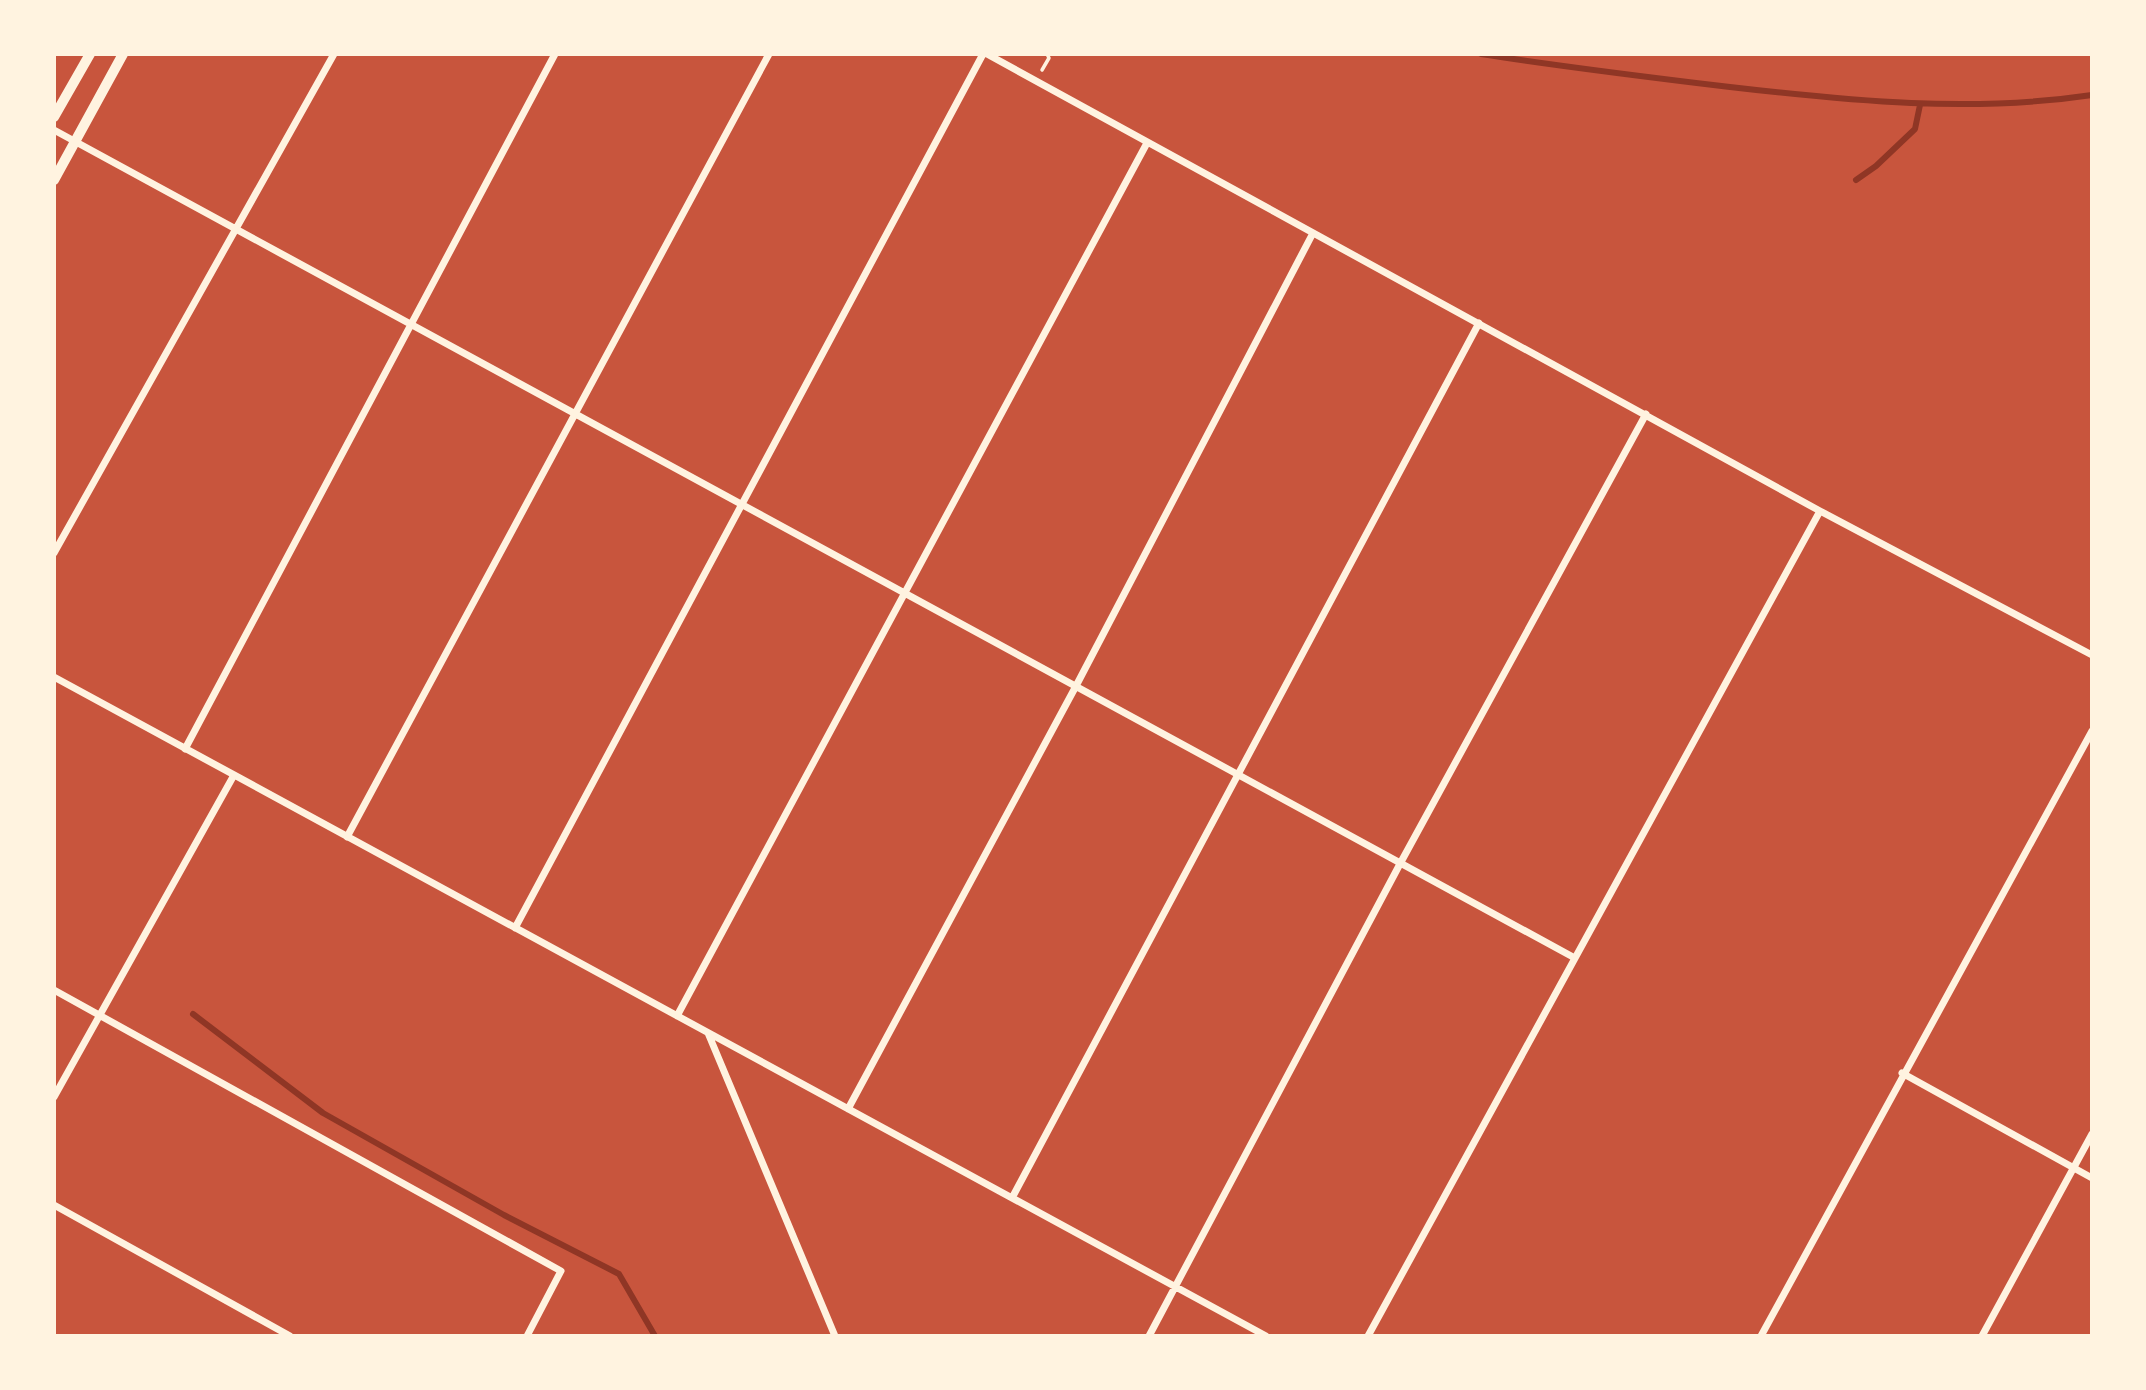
<svg xmlns="http://www.w3.org/2000/svg" width="2146" height="1390" viewBox="0 0 2146 1390" font-family="'Public Sans',sans-serif">
<style>
.lines{fill:none;stroke-linecap:round;stroke-linejoin:round}
.stream{stroke:#8f3625;stroke-width:6}
.path{stroke:#fff3e0;stroke-width:3.5}
.minor{stroke:#fff3e0;stroke-width:7}
.tertiary{stroke:#fff3e0;stroke-width:10}
</style>
<rect width="100%" height="100%" fill="#c8553d"/>
<g class="lines">
<!-- stream -->
<path class="stream" d="M1481,54C1564,67 1647,77 1730,87C1850,101 1972,113 2092,95
M1856,180L1876,166L1915,129L1920,105
M193,1014L323,1113L504,1215L619,1274L655,1336"/>
<!-- path -->
<path class="path" d="M1042,70L1049,58L1047,54"/>
<!-- minor -->
<path class="minor" d="M987,54L1820,511L2092,655
M54,130L1573,957
M54,553L334,54
M54,677L1266,1336
M185,749L555,54
M347,837L769,54
M515,928L983,54
M54,990L561,1271L527,1336
M677,1016L1147,143
M708,1033L835,1336
M1902,1073L2092,1178
M54,1097L234,775
M848,1109L1076,686L1313,233
M1012,1198L1479,323
M54,1205L290,1336
M1149,1336L1401,862L1646,414
M1368,1336L1820,511
M1761,1336L2092,731
M1982,1336L2092,1134"/>
<!-- tertiary -->
<path class="tertiary" d="M54,117L90,54
M54,180L123,54"/>
</g>
<!-- border -->
<rect width="2146" height="1390" fill="none" stroke="#fff3e0" stroke-width="112"/>
</svg>
